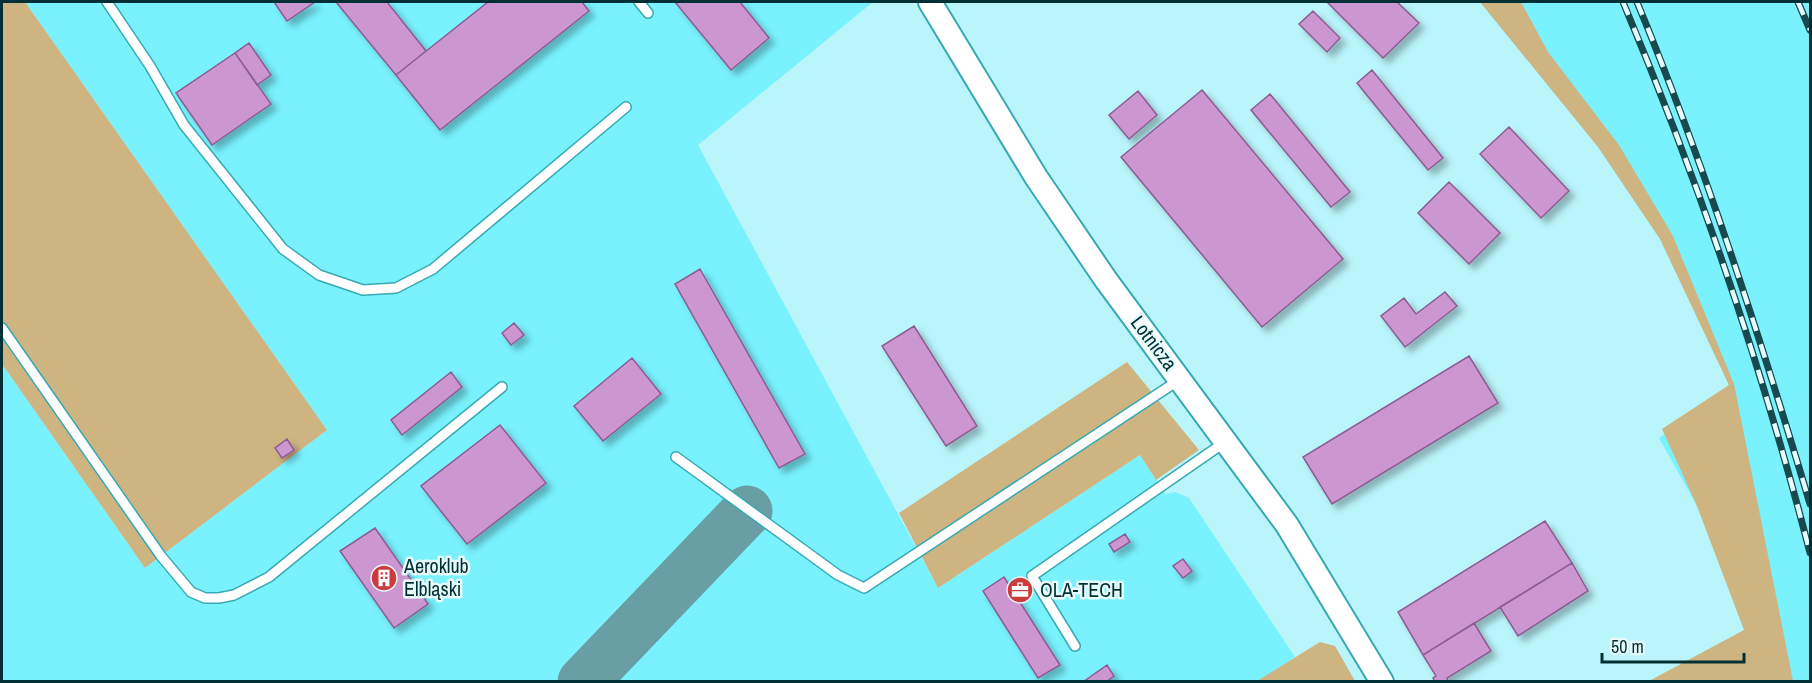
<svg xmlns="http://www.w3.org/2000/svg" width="1812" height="683" viewBox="0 0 1812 683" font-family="'Archivo Narrow',sans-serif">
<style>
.built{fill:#79f2fe}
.green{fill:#ceb481}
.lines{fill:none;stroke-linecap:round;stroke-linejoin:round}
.taxiway{stroke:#699fa4;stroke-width:51}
.building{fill:#cc96d0;stroke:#8d5b92;stroke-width:1.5;filter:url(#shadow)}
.service-casing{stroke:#37a9b4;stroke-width:12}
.tertiary-casing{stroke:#37a9b4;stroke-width:26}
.service{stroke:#fff;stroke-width:9}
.tertiary{stroke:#fff;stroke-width:22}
.rail-casing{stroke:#18494e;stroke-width:7}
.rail{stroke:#e7fafc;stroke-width:4.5;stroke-dasharray:14;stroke-linecap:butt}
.labels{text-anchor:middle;stroke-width:5;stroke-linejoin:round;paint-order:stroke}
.street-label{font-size:20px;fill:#003035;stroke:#e7fafc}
.poi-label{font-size:20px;fill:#003035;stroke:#e7fafc;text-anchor:start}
</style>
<defs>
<filter id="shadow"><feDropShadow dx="5.5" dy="5.5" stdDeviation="3" flood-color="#0004"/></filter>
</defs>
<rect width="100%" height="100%" fill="#baf5fb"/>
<!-- built -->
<path class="built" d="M25,2H873L698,145L938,588L1140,455L1165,494L1176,492L1189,498L1295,657L1257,682L2,681V364L145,568L327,430Z
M1480,2H1810V681H1764L1697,506L1659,438L1729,385L1660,239L1598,147Z"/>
<!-- green -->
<path class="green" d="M2,2H25L327,430L145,568L2,364Z
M1480,2H1521L1548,52L1619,145L1673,236L1734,384L1793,681H1649L1744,630L1697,506L1662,429L1729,385L1660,239L1598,147Z
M1127,362L1199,450L1156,480L1140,455L938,588L899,513Z
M1320,642L1335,646L1355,681H1257Z"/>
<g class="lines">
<!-- taxiway -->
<path class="taxiway" d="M583,682L747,511"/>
</g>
<!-- building -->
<path class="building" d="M274,2H315L287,21Z
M336,2H387L426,51L396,75Z
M488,2H582L589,11L440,130L396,75Z
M675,2H740L769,38L731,70Z
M1327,2H1397L1419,23L1383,58Z
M1313,11L1340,38L1327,52L1299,24Z
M249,43L271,75L257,85L235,53Z
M235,53L271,104L212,145L176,93Z
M1372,70L1443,158L1428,170L1357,83Z
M1202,90L1343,259L1262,327L1121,157Z
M1138,91L1157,115L1129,139L1109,115Z
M1270,94L1350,192L1331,207L1251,110Z
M1509,127L1569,191L1541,218L1480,154Z
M1449,182L1500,233L1469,264L1418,213Z
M700,269L805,454L779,468L675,284Z
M1445,292L1457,306L1405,347L1381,316L1404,298L1416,314Z
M514,323L524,335L511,345L502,333Z
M914,326L977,426L946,446L882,346Z
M1469,356L1498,403L1332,504L1303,457Z
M632,358L661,394L603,441L574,406Z
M451,372L462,387L402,435L391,420Z
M500,425L546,483L467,544L421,486Z
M287,439L294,450L282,458L275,448Z
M1545,521L1572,563L1423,655L1398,612Z
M375,528L428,604L394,628L340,551Z
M1125,534L1130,542L1114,552L1109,544Z
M1183,559L1192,571L1183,578L1173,566Z
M1572,563L1588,591L1518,636L1500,607Z
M1004,577L1060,665L1038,678L983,591Z
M1474,623L1491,651L1447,678L1448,682H1435L1433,678L1436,676L1423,655Z
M1107,665L1114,676L1106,682H1083Z"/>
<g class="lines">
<defs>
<path id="service" d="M107,2L150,66L184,125L283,249L319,275L363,290L396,288L433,269L626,107
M639,2L648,13
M2,328L161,556L191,592L205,598H219L234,595L269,577L502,387
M676,457L838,575L864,588L1179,380
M1075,646L1032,576L1225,442"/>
<path id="tertiary" d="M930,2L1036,177L1106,280L1287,525L1382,682"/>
</defs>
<!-- service casing -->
<use href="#service" class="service-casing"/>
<!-- tertiary casing -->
<use href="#tertiary" class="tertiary-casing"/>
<!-- service -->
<use href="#service" class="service"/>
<!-- tertiary -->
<use href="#tertiary" class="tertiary"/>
<defs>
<path id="rail" d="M1623,2C1698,180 1762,366 1810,553
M1637,2C1705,166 1759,334 1810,504
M1798,2L1810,30"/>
</defs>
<!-- rail casing -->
<use href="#rail" class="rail-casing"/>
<!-- rail -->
<use href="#rail" class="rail"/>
</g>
<!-- icons -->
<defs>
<symbol id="building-disc" viewBox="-11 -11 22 22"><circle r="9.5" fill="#cb3c3e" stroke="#e7fafc"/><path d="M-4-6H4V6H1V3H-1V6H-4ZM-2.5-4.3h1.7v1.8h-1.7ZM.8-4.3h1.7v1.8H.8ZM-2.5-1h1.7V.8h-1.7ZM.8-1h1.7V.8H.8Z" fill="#fff"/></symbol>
<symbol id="office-disc" viewBox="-11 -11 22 22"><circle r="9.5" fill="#cb3c3e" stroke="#e7fafc"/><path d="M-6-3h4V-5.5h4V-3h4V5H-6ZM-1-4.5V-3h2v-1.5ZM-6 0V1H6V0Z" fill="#fff"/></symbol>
</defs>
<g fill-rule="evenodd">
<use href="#building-disc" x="369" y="563" width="30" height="30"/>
<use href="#office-disc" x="1005" y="575" width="30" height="30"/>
</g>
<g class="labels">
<!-- street labels -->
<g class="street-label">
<text transform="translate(1154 343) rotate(53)" y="7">Lotnicza</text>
</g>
<!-- poi labels -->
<g class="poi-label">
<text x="404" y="573">Aeroklub<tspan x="404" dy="23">Elbląski</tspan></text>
<text x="1040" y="597">OLA-TECH</text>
</g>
</g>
<!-- border -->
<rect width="1812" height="683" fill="none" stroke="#003035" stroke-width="6"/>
<!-- scale -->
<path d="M1602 653v9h142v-9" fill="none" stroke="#003035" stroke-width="3"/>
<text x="1611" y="653" font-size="18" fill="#003035" stroke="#e7fafc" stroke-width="4.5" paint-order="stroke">50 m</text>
</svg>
